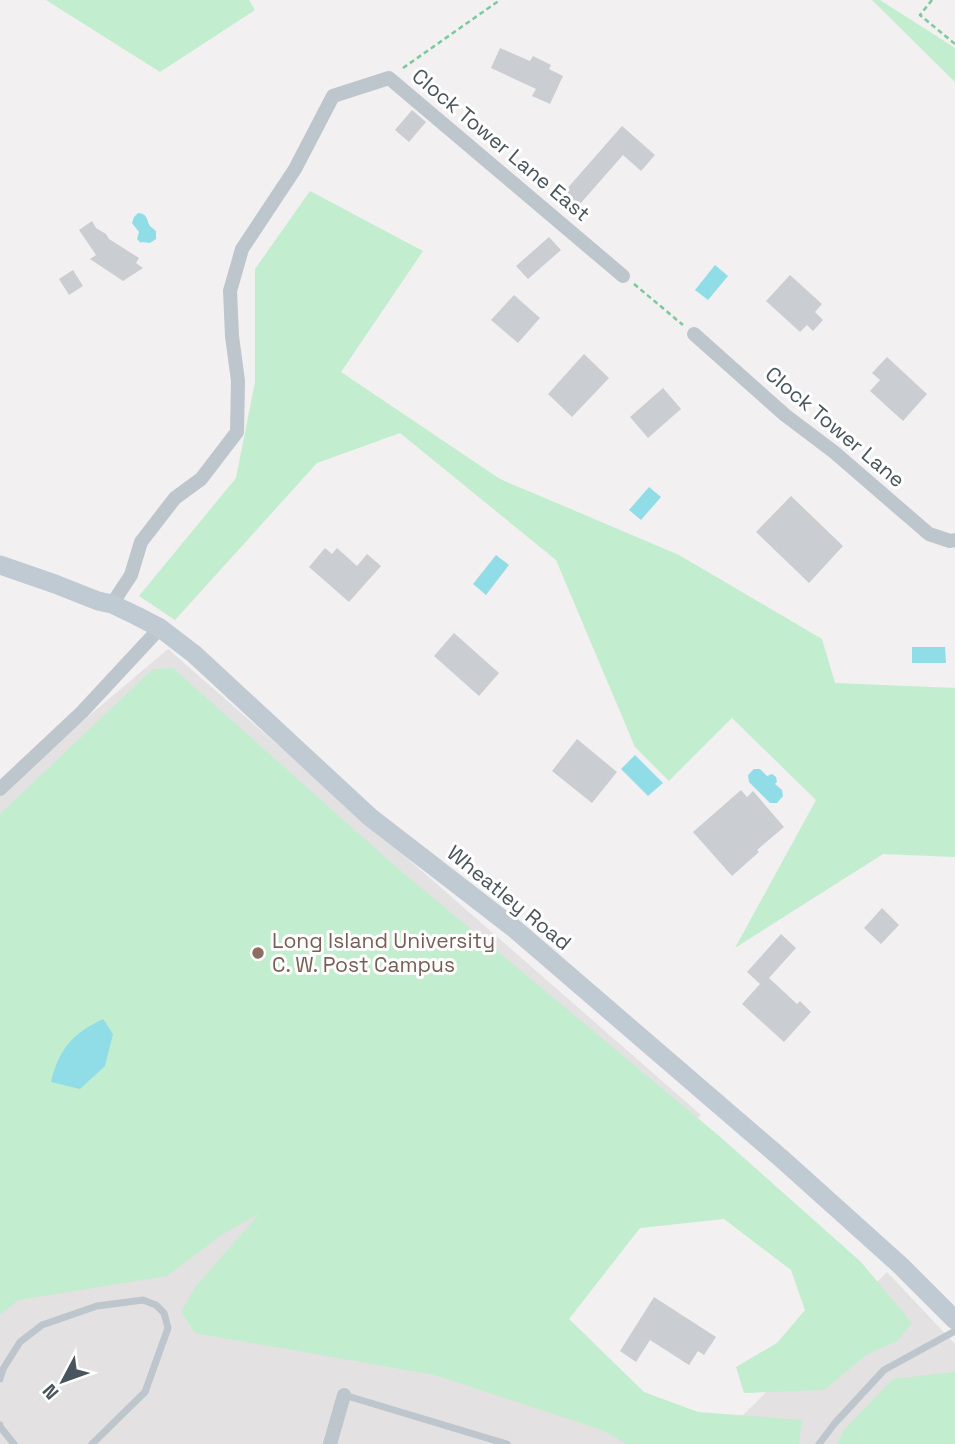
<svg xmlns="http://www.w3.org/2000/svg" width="955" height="1444" viewBox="0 0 955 1444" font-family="'Space Grotesk',sans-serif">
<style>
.education{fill:#e3e1e2}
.green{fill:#c2edce}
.water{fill:#91dde7}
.building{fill:#caced2}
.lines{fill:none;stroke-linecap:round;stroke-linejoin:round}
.path{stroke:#7bc99c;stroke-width:2.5;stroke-dasharray:5 3.5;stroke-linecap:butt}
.lane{stroke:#bdc6cc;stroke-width:7}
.street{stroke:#bdc6cc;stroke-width:14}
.secondary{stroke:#bfcad3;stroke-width:19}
.education-dot{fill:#8d6e63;stroke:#fff;stroke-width:2.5}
.labels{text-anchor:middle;stroke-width:6;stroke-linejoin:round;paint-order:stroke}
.street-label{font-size:21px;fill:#49555d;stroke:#fff}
.education-label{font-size:21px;fill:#785e54;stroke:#fff;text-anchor:start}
</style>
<rect width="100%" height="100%" fill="#f2f0f0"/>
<!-- education -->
<path class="education" d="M168,649L701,1115L512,1323L698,1444H0V791Z
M887,1272L955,1344V1444H714Z"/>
<!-- green -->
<path class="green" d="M46,0H249L255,10L160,72Z
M872,0H880L955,48V82Z
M310,191L423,251L341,372L500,479L679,555L822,639L835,683L955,688V857L883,854L735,948L816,800L732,718L669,781L635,747L556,560L400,433L317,463L175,620L139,596L236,478L255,382V269Z
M173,668L395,866L718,1135L861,1262L912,1323L897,1341L866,1355L824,1390L744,1393L736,1367L777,1343L805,1310L791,1270L724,1219L640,1228L569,1319L644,1392L698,1412L802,1420L799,1444H627L602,1430L435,1375L195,1333L181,1312L195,1287L260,1213L223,1234L167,1276L18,1300L0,1315V814L153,669Z
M955,1372V1444H837L844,1430L893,1379Z"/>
<!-- water -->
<path class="water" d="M138,213C148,214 146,219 150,226C152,228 154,229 156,231V239L150,243L142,242L141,243L137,239L139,232L132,223L134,217Z
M715,265L728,276L708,300L695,290Z
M649,487L661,497L641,520L629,510Z
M496,555L509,565L486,595L473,584Z
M912,647H945L946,663H912Z
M635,755L663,783L648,796L621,769Z
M754,769H760L767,776L772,774L776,777L777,782L775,784L782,790L783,796L777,803H770L749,782L748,775Z
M103,1019L113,1034L105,1066L80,1089L51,1082C59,1049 72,1034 103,1019Z"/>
<!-- building -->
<path class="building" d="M500,48L530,61L533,56L551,65L549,69L563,76L550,104L532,96L536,89L491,68Z
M412,110L426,122L409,142L395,130Z
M622,126L655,155L641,171L623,155L573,212L558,199Z
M92,221L96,228L106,234L109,239L139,258L136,263L143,268L123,281L90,259L96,255L79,230Z
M549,237L561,250L528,279L516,266Z
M73,270L83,286L69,295L59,279Z
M790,275L822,304L815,312L823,320L813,331L807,325L800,332L766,301Z
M514,295L540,318L518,343L491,320Z
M584,354L609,378L572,417L548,394Z
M887,357L927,394L903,421L870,391L880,380L872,373Z
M663,388L681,409L648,438L630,417Z
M791,496L843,546L809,583L756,532Z
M325,548L332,554L337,548L357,566L367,554L381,566L349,602L309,567Z
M454,633L499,673L479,696L434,656Z
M577,739L617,772L592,803L552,771Z
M741,790L747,797L753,791L784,827L757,850L759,852L732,876L693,832Z
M882,908L899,925L881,944L864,928Z
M781,934L796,948L769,978L797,1004L800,1001L811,1012L784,1042L742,1004L760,984L747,972Z
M654,1297L716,1337L704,1355L698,1351L689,1365L650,1340L636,1362L620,1351Z"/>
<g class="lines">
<!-- path -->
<path class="path" d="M932,0L920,15L955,44
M403,68L500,0
M634,284L683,325"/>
<!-- lane -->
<path class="lane" d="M0,1379L3,1369L20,1342L42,1325L97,1306L143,1300L156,1305L164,1313L168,1328L145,1392L92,1444
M344,1395L507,1444
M0,1425L1,1428L14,1444
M819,1444L835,1423L884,1370L955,1331"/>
<!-- street -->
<path class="street" d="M694,334L785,415L834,452L929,534L950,541L955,540
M112,604L131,575L141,542L175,498L201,479L237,432L238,381L232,336L230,291L242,249L295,169L333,96L389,78L623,276
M0,789L82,712L160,628
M330,1444L344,1395"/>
<!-- secondary -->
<path class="secondary" d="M0,565L55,584L98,601L112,604L137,616L160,628L194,654L370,817L516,930L782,1159L900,1265L955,1320"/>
</g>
<!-- markers -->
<circle class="education-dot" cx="258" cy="953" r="7"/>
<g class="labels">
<!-- street labels -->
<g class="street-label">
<text transform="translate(501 145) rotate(40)" y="7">Clock Tower Lane East</text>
<text transform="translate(835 427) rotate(40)" y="7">Clock Tower Lane</text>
<text transform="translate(509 898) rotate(39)" y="7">Wheatley Road</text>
</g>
<!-- education labels -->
<g class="education-label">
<text x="272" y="948">Long Island University<tspan x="272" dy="24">C. W. Post Campus</tspan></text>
</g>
</g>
<!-- north arrow -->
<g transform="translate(63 1381) rotate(229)" stroke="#ffffff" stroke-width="5" paint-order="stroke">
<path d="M0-5L12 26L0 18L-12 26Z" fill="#49555d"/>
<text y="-10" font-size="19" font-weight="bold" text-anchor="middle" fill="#49555d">N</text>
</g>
</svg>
